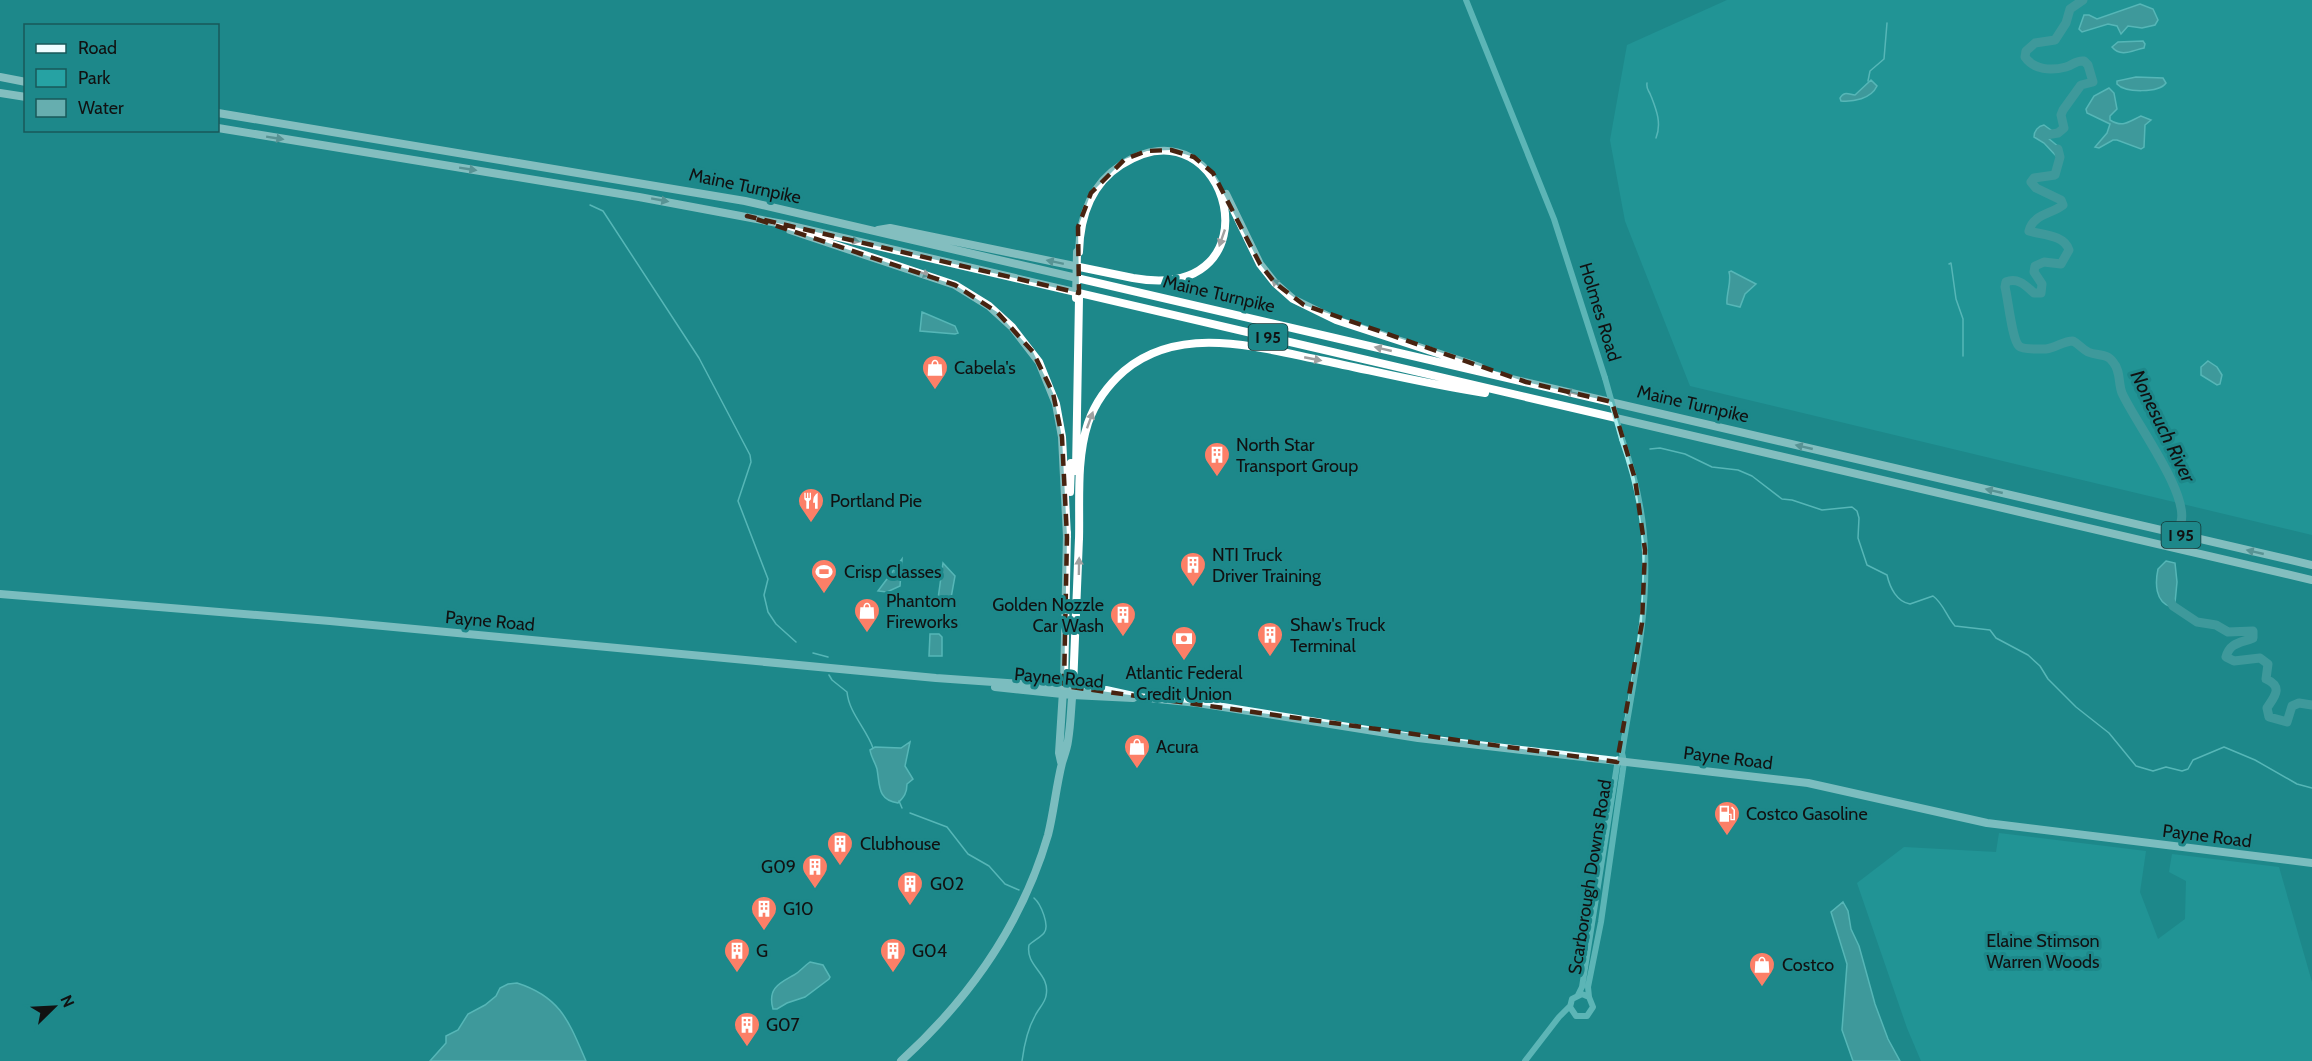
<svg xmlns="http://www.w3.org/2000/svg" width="2312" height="1061" viewBox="0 0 2312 1061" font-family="Cabin,sans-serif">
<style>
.green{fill:#26a2a3}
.water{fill:#66aeaf;stroke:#9beeed;stroke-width:1.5}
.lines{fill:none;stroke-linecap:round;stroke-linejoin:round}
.stream{stroke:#9beeed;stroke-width:1.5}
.river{stroke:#66aeaf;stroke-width:9}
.minor{stroke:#a8ecec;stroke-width:6}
.major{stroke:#eefdff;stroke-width:8}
.highway{stroke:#fff;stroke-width:8}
.minor-bridge{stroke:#a8ecec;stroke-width:6}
.highway-bridge{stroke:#fff;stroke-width:8}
.oneway{fill:#a0a0a0}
.marked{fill:none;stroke:#472310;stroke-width:4.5;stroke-dasharray:12 8;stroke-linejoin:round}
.labels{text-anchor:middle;stroke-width:6;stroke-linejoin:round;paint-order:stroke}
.shield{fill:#1d888a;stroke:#153535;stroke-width:1.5}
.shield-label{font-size:16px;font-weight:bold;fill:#111}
.street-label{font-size:18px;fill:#111;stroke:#1d888a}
.poi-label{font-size:18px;fill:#111;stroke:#1d888a;text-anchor:start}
.park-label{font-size:18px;fill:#111;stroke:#1d888a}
.water-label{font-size:20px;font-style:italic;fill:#111;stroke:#1d888a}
</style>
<rect width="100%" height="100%" fill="#1d888a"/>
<!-- green -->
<path class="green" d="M1727,0H2312V535L1690,386L1625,221L1610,140L1627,45Z
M1999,833L2146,851L2140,892L2158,939L2185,919L2186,881L2169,872L2172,854L2279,867L2312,982V1061H1921L1907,1028L1857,883L1904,847L1996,852Z"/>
<!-- water -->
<path class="water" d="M2140,4L2153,9L2158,20L2155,25L2142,28L2128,26L2121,34L2117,26L2108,24L2082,32L2079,29L2084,15H2089L2097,19Z
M2143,41L2145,44L2144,48C2133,50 2121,58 2112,47L2118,42Z
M2136,77L2163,78L2166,83C2159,93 2125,93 2117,84V81Z
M1871,80L1877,86C1871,99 1853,102 1841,101L1840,98C1844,91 1848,94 1855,95Z
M2109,88L2114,93L2117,109L2110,116V120C2123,128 2128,122 2141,116L2151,120L2145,125L2144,147L2141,149L2117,140H2113L2099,148L2095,147L2107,133L2110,124L2087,113L2086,109L2094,96Z
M2044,125L2055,133L2048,138L2059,147V159L2044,143L2034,137C2034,131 2038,126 2044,125Z
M1731,271L1756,284L1745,294L1740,307L1727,304C1726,294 1732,281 1729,272Z
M922,312L955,326L958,333L955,334L920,331Z
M2208,361L2217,367L2222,375L2220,384L2217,385L2201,375V367Z
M902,559L900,586L887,592L878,591Z
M2166,561L2175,563L2177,582L2175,603L2171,607C2155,602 2155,583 2158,569Z
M943,563L955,576L949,609L937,606Z
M930,634H939L942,637V656H929Z
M910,742L905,766L913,779L907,784C907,793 904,797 898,803C877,800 880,785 877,769C875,762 871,757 870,750L875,747L901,748Z
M1843,902L1848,911L1851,929L1859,946L1875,1004L1888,1039L1900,1061H1853L1842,1030L1847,964L1831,912Z
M810,962L823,965L830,977L829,979L805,997L787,1003L777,1009H773C767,988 780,983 794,975C801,971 804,966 810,962Z
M517,983C561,997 569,1022 586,1061H430L446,1043V1036L458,1030L468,1014L485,1005L496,996L500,988L508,984Z"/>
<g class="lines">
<!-- stream -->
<path class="stream" d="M1868,81L1870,71L1884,59L1887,23
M1647,83C1646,90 1649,90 1651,96C1656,109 1662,123 1656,138
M590,205L603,211L699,358L750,455L751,462L738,501L768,579L764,595L768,612L776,624L796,642
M1949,264L1951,263L1956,299L1963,319V356
M1650,449L1660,448L1685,454L1712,467L1738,470L1752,476L1782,499L1792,500L1822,510L1852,507L1857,511L1859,518L1858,538L1867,565L1887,575C1890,588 1897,602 1910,604L1933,596C1943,603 1947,617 1955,626L1990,630L1996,638L2028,655L2040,666L2048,679L2076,707L2109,733L2136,766L2153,771L2166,767L2182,771L2188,769L2193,760L2224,747L2255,760L2297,784L2312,788
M813,653L828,657
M829,675L832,680L847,692C849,713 866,728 873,748
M899,801L902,808
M910,813L947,827L968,854L989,866L1005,884L1019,890
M1022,1061C1024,1046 1027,1030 1035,1016C1038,1009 1045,1003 1046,996C1051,973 1025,967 1029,945C1033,941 1041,937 1044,933C1050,926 1041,904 1034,898"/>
<!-- river -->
<path class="river" d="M2046,135L2058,133L2064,128L2061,115L2063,110L2081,85L2093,82L2088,65L2084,61C2076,60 2073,65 2066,67C2051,71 2034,70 2025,57L2026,51L2035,43L2055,40L2066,23L2070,9L2083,0
M2058,149L2060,157L2055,175L2034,178L2031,182L2036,188L2061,200L2063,205C2052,214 2033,214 2029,231C2041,235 2064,234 2069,250L2061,264L2044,262L2035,266L2034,272L2042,284L2041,293H2034C2026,286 2018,277 2006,282L2005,287C2008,298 2012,340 2019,346C2023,350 2041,349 2046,349C2056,348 2063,341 2073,341C2079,344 2082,349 2088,352C2097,356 2107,353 2113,362C2121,371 2118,383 2122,393C2135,422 2189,493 2181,522
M2168,597L2173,606L2197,622L2216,625L2228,632L2253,631V638C2241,643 2230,642 2226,657L2234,661L2260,658L2268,664L2266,679C2284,687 2274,697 2267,708L2269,717L2287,722L2292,706L2299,703L2312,705"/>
<!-- minor -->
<path class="minor" d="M1466,0L1554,219L1605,378
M1578,995L1582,987L1618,759
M1589,997L1582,994L1572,999L1570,1007L1576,1016H1587L1593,1007L1589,997L1588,987L1601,922L1624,762L1622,753C1632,687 1648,619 1645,552C1644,513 1635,476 1622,439
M1525,1061L1559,1017L1570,1006"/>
<!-- major -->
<path class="major" d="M0,594L330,621L936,678L1106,690L1138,697L1198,703L1418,738L1808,783L1987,823L2312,863
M995,687L1072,695L1133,698
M1061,762L1059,753L1063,691
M901,1061C969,999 1022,924 1048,835C1054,811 1056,787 1062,763C1064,756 1067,749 1068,741C1071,723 1071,705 1073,687"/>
<!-- highway -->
<path class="highway" d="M0,77L26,82
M0,93L26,97
M218,113L745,201L2312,565
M218,128L639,197L783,224L2312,580
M1226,194L1260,264L1275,283L1293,299L1336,320L1480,367
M790,230L955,285L989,306L1012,327L1039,362L1056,404L1062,437L1067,537
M878,230L890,228L1133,278C1283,305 1229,95 1121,165C1090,185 1080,217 1079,252
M1076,471L1079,298
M1070,492L1071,463
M1079,540C1080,502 1076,460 1088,423C1095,403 1108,385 1124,371C1181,323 1259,348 1325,361C1378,372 1431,385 1485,393
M1064,686L1067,532
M1073,687L1079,538"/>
<!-- minor-bridge -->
<path class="minor-bridge" d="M1605,378L1622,439"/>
<!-- highway-bridge -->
<path class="highway-bridge" d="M1076,298L1077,252"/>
</g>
<!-- one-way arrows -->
<defs><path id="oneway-solid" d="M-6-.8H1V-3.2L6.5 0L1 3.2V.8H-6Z" transform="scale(1.5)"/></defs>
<g class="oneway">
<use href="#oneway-solid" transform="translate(275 138) rotate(9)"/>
<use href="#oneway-solid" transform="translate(468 169) rotate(9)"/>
<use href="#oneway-solid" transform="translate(660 200) rotate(10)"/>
<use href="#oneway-solid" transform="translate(1222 238) rotate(109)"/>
<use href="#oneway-solid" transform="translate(851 240) rotate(13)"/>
<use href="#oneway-solid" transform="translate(1055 262) rotate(-168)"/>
<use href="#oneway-solid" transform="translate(922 273) rotate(18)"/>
<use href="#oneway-solid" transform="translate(1278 285) rotate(-136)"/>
<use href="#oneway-solid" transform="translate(1383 349) rotate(-167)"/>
<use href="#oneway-solid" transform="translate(1313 359) rotate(11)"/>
<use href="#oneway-solid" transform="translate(1573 393) rotate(-167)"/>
<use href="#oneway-solid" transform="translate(1090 420) rotate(-70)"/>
<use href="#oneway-solid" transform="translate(1804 447) rotate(-167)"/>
<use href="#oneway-solid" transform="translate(1994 491) rotate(-167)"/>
<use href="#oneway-solid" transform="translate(2255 552) rotate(-167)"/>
<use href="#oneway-solid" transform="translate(1079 566) rotate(-89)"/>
</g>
<!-- marked area -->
<path d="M0 0H2312V1061H0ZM1171,150L1194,157L1213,173L1260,264L1275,283L1304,305L1526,382L1612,402L1635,479L1645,550L1642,623L1617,762L1064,686L1067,537L1062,437L1053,393L1033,352L997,312L955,285L747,216L1079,293L1078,227L1091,193L1125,159L1147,151Z" fill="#1d888a" fill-opacity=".55" fill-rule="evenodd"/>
<path class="marked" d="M1171,150L1194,157L1213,173L1260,264L1275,283L1304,305L1526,382L1612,402L1635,479L1645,550L1642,623L1617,762L1064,686L1067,537L1062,437L1053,393L1033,352L997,312L955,285L747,216L1079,293L1078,227L1091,193L1125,159L1147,151Z"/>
<!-- icons -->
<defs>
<symbol id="shop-pin" viewBox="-11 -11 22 30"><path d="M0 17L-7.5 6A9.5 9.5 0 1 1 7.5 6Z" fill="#fc7f67" stroke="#1d888a"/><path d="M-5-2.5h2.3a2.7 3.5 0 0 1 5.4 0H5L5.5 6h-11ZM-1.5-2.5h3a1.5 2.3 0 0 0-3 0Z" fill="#fff"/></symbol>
<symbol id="building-pin" viewBox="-11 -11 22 30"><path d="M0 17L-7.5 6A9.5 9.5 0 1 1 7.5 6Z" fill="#fc7f67" stroke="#1d888a"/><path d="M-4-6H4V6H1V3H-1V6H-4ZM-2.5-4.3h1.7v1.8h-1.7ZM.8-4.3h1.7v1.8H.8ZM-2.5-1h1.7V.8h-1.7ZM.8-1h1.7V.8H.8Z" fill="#fff"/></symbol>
<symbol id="restaurant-pin" viewBox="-11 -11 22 30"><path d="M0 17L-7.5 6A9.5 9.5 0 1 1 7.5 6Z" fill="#fc7f67" stroke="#1d888a"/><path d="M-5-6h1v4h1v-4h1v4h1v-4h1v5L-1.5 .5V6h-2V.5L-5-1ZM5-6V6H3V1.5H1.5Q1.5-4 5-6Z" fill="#fff"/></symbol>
<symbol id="stadium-pin" viewBox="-11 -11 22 30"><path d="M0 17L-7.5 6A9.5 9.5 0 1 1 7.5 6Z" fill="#fc7f67" stroke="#1d888a"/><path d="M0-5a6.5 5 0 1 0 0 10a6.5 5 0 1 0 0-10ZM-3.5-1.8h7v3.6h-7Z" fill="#fff"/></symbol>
<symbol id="bank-pin" viewBox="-11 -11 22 30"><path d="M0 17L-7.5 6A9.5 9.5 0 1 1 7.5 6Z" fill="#fc7f67" stroke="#1d888a"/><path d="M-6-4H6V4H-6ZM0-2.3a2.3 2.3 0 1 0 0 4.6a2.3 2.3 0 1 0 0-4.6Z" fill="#fff"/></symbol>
<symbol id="fuel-pin" viewBox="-11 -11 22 30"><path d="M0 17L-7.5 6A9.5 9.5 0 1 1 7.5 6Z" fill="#fc7f67" stroke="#1d888a"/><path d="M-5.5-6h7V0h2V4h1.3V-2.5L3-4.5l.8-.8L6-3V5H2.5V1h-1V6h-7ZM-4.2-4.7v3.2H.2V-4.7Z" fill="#fff"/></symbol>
</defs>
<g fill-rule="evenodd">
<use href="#shop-pin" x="920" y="353" width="30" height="40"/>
<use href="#building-pin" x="1202" y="440" width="30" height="40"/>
<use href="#restaurant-pin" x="796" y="486" width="30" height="40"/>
<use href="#building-pin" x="1178" y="550" width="30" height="40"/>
<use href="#stadium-pin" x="809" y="557" width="30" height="40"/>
<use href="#shop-pin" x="852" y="596" width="30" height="40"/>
<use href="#building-pin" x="1108" y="600" width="30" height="40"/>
<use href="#building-pin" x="1255" y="620" width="30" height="40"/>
<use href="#bank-pin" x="1169" y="624" width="30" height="40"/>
<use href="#shop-pin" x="1122" y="732" width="30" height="40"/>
<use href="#fuel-pin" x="1712" y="799" width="30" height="40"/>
<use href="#building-pin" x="825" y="829" width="30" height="40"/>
<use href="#building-pin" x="800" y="852" width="30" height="40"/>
<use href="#building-pin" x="895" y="869" width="30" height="40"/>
<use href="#building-pin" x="749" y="894" width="30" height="40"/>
<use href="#building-pin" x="722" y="936" width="30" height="40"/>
<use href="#building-pin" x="878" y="936" width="30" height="40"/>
<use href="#shop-pin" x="1747" y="950" width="30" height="40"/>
<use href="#building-pin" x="732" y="1010" width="30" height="40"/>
</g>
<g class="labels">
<!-- shield labels -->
<g class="shield">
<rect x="1248.5" y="324" width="39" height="26" rx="4.5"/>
<rect x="2161.5" y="522" width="39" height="26" rx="4.5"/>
</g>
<g class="shield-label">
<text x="1268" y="343">I 95</text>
<text x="2181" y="541">I 95</text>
</g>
<!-- street labels -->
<g class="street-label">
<text transform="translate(745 186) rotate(12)" y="6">Maine Turnpike</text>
<text transform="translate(1219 294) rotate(13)" y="6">Maine Turnpike</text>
<text transform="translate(1600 312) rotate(73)" y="6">Holmes Road</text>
<text transform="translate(1693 404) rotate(13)" y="6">Maine Turnpike</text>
<text transform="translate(490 621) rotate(5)" y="6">Payne Road</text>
<text transform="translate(1059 678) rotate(5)" y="6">Payne Road</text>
<text transform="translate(1728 758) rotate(7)" y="6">Payne Road</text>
<text transform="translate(2207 836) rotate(7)" y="6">Payne Road</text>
<text transform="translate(1590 877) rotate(-81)" y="6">Scarborough Downs Road</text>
</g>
<!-- poi labels -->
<g class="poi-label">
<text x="954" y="374">Cabela's</text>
<text x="1236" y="451">North Star<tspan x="1236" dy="21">Transport Group</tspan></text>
<text x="830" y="507">Portland Pie</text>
<text x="1212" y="561">NTI Truck<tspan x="1212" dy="21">Driver Training</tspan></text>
<text x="844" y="578">Crisp Classes</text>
<text x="886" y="607">Phantom<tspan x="886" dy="21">Fireworks</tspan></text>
<text x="1104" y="611" text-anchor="end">Golden Nozzle<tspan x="1104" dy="21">Car Wash</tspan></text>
<text x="1290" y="631">Shaw's Truck<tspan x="1290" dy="21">Terminal</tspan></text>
<text x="1184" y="679" text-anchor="middle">Atlantic Federal<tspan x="1184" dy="21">Credit Union</tspan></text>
<text x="1156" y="753">Acura</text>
<text x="1746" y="820">Costco Gasoline</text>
<text x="860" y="850">Clubhouse</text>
<text x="796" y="873" text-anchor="end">G09</text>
<text x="930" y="890">G02</text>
<text x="783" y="915">G10</text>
<text x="756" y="957">G</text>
<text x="912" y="957">G04</text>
<text x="1782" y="971">Costco</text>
<text x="766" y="1031">G07</text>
</g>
<!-- park labels -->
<g class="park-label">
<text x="2043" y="947">Elaine Stimson<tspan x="2043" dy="21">Warren Woods</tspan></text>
</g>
<!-- water labels -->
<g class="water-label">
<text transform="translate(2163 426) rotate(64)" y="7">Nonesuch River</text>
</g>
</g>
<!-- legend -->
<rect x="24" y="24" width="195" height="108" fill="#1d888a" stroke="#18585a" stroke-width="1.5"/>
<rect x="36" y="44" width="30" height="9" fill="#eefdff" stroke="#18585a" stroke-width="1.5"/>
<text x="78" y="54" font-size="18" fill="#111111">Road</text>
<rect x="36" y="69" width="30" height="18" fill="#26a2a3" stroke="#18585a" stroke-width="1.5"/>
<text x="78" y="84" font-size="18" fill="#111111">Park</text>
<rect x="36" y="99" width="30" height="18" fill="#66aeaf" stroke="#18585a" stroke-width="1.5"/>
<text x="78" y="114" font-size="18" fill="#111111">Water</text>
<!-- north arrow -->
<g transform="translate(54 1007) rotate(66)" stroke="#1d888a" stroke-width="4.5" paint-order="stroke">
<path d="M0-4.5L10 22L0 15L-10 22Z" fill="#111111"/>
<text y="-9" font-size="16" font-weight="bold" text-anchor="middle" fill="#111111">N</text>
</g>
</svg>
